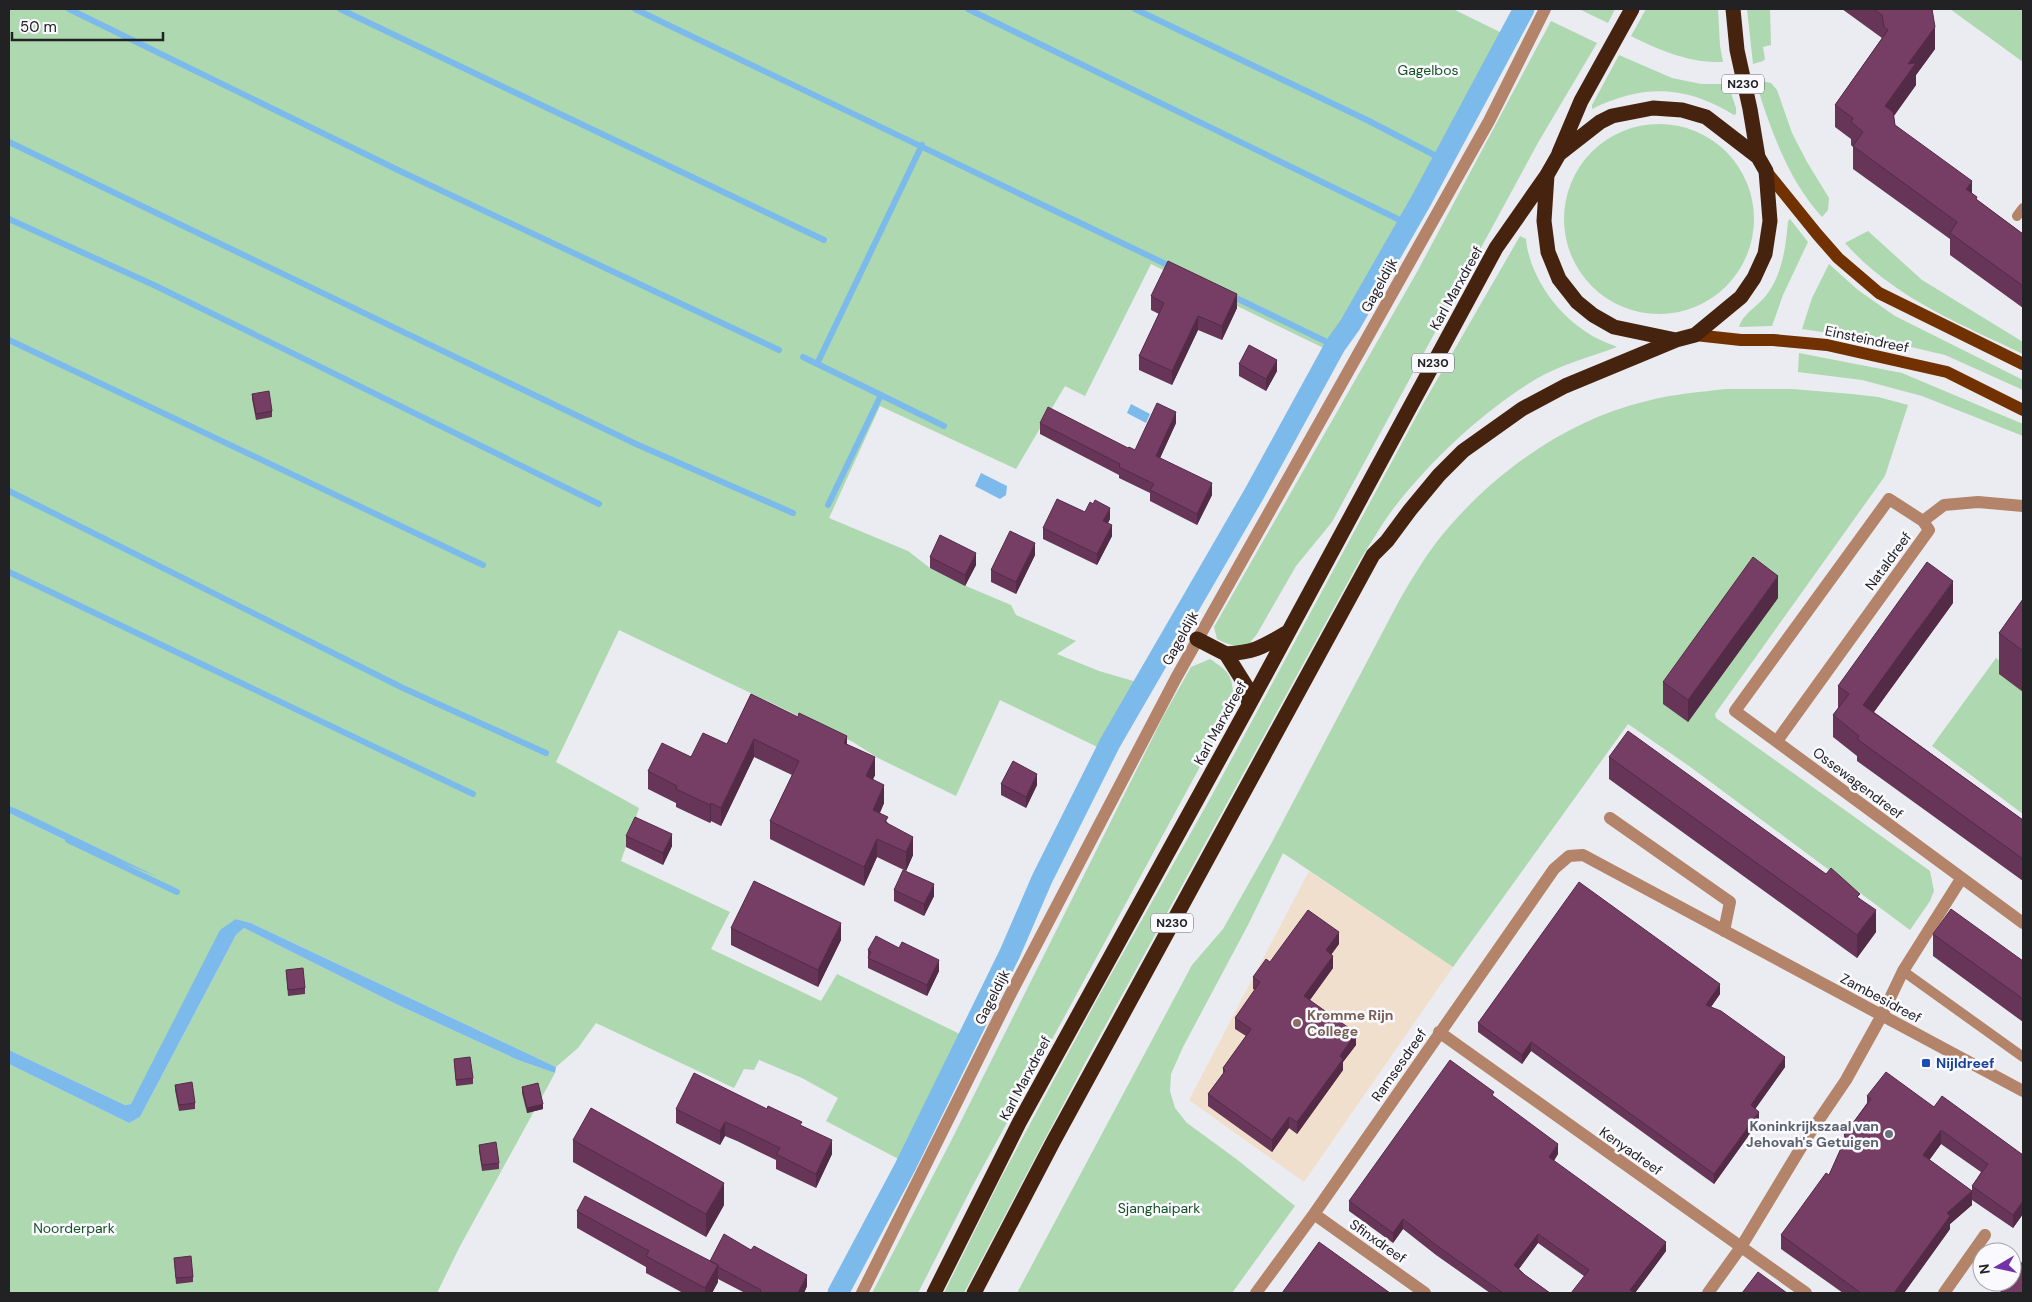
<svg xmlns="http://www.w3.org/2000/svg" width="2032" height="1302" viewBox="0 0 2032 1302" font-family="'DM Sans',sans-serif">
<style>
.education{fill:#f1dfce}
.green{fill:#add8b0}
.water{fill:#7bbaea}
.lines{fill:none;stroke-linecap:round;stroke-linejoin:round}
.stream{stroke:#7bbaea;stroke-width:6}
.canal{stroke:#7bbaea;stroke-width:21}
.lane{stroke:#b38469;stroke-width:10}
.street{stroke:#b38469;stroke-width:12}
.primary{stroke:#713100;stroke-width:12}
.highway{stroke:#46230e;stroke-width:15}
.wall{fill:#663557;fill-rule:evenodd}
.shaded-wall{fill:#532b47}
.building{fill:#773e65;stroke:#532b47}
.education-dot{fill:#8d6e63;stroke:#f9f9fe;stroke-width:2}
.transit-dot{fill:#1a4fb4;stroke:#f9f9fe;stroke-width:2}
.worship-dot{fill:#6b7280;stroke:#f9f9fe;stroke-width:2}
.labels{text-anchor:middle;stroke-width:5;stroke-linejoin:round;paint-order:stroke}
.shield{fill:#f9f9fe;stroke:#626266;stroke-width:1}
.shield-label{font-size:12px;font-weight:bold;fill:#222225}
.park-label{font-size:14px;fill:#145221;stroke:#f9f9fe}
.street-label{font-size:14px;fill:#222225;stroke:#f9f9fe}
.education-label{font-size:14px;font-weight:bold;fill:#785e54;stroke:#f9f9fe;text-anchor:start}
.transit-label{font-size:14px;font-weight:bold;fill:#164399;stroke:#f9f9fe;text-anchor:start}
.worship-label{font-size:14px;font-weight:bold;fill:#5b616d;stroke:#f9f9fe;text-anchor:end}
</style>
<rect width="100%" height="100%" fill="#ebebf2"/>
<!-- education -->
<path class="education" d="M1309,871L1453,967L1304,1182L1189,1100Z"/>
<!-- green -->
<path class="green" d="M9,9H1453L1512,38L1450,162L1338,355L1151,264L1085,396L1065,386L1016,469L880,406L829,518L908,551L930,568L966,586L1011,605L1016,615L1076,641L1057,654L1099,671L1147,685L1112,754L1000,700L956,796L878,758L853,742L619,630L556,762L639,808L621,861L730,912L711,949L821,1001L837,974L970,1039L908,1164L826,1121L838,1098L802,1078L759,1060L754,1070L744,1069L734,1088L596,1023L578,1048L556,1067L251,923L236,919L131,1104L125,1105L9,1050V813L63,839L147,872L9,806Z
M1579,9H1615L1608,23Z
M1646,9H1718L1720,46L1723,62C1689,63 1661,51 1631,36Z
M1747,9H1770L1771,45L1763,47L1765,59L1763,61L1753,64Z
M1950,9H2023V62Z
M1551,21L1597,43L1539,141L1332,522L1296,566L1257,634L1248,645C1236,647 1228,645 1217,639L1214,627L1417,272Z
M1619,55L1672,78L1701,84H1728L1736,108V114L1734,115C1685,85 1643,84 1592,109V105Z
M1762,81L1771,83L1777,90L1792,133L1807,162L1829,198L1828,210L1822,217C1789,181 1771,131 1757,86V83Z
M1564 219a95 95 0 1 1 190 0a95 95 0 1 1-190 0Z
M1790,219L1808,242L1783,295L1772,326L1739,327C1742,315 1756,307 1764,298C1782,277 1786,247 1788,221Z
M1868,231L1922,280L2023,342V354C1959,323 1894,298 1845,243Z
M1520,236L1526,239C1529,273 1554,310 1582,329C1592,337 1605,342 1617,347C1590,357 1560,365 1536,379C1482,412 1432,459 1393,509C1381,525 1371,543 1360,560L1086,1061L964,1293H944L1001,1178L1100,994L1211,797L1423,404Z
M1829,264L1858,290L1895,316L2023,380V390L1945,355L1890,342L1802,329L1812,298Z
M1799,353L1902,373L2023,424V436L1922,396L1862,380L1798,372Z
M1726,389H1792L1852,394L1878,397L1908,405L1885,476L1715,714L1716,718L1930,871L1934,891L1930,901L1910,930L1689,766L1628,724L1453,967L1283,853L1248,925L1183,1047L1171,1074L1170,1091L1175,1108L1187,1123L1235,1158L1295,1206L1232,1293H1017L1192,965L1223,929L1271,844L1400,599C1412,579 1424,558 1439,539C1491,474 1566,420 1647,401C1673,394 1700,392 1726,389Z
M1996,658L2023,678V814L1932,746Z
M1210,659C1233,674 1232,677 1234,704L972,1187L918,1293H872L950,1143L1164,715L1191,667Z
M244,928L398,1005L518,1060L555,1073L459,1248L437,1293H9V1064L129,1123L140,1117L236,935Z"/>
<!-- water -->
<path class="water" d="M1131,404L1150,414L1146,423L1127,413Z
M981,473L1007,486L1006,495L1000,499L975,486Z
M9,806L19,810L158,877L63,839L9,813Z
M236,919L251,923L556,1067L555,1073L518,1060L398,1005L244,928L236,935L140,1117L129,1123L9,1064V1050L125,1105L131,1104L220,930Z"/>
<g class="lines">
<!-- stream -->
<path class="stream" d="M69,9L402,172L779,350
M340,9L824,240
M635,9L1174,268
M968,9L1406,223
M1135,9L1369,121L1442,159
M9,142L636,444L793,513
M9,219L156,286L599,504
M1230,295L1335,346
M9,340L483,565
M803,357L881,395
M817,364L922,145
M9,491L403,688L546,753
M828,505L881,395L944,426
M9,572L473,794
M68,840L177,892"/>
<!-- canal -->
<path class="canal" d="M838,1293L905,1167L1010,953L1042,879L1110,743L1254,494L1335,346L1350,325L1421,201L1524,9"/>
<!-- lane -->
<path class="lane" d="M2017,216L2023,208
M1903,971L2023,1057"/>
<!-- street -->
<path class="street" d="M1923,521L1944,505L1978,502L2023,506
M1777,741L1929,530L1923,521L1889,499L1735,711L2023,923
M1610,818L1730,902L1724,931
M1439,1032L1806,1293
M1314,1214L1425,1293
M862,1293L1009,997L1176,678L1489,121L1545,9
M1256,1293L1314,1214L1554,869L1569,856L1583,855L2023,1091
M1708,1293L1741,1247L1808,1136L1846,1080L1882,1015L1903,971L1961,879
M1944,1293L1985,1235"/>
<!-- primary -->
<path class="primary" d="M1766,171L1817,234L1838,258L1879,293L2023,364
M1695,335L1741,340H1773L1827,345L1947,372L2023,410"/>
<!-- highway -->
<path class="highway" d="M1733,9L1737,50L1750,109L1758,157
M1559,153L1581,101L1632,9
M1197,639L1226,654L1246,686L1249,705
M1226,654C1256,652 1262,647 1288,632
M934,1293L1019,1123L1249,705L1496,248L1547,175L1559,154L1600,122L1612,116L1653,108L1682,110L1706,117L1758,157L1766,171L1770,221L1765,254L1754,278L1741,297L1695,335L1676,340L1614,327L1593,315L1577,302L1559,279L1548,252L1544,221L1547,175
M974,1293L1053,1142L1373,555L1387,541L1410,510L1439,475L1463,451L1522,409L1565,386L1676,340"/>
</g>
<!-- wall -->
<path class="wall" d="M1842,9H1932L1935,49L1916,75V85L1894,116L1895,125L1972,194L1977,200L2023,234V308L1950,255V239L1853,169V147L1851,145V139L1835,127V105L1882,38Z
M1151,296L1237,308L1222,340L1198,330L1172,385L1139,370V356L1159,314L1151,310Z
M1239,364L1277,371L1266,391L1239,376Z
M252,394L272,411V417L256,420L252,399Z
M1040,423L1135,450L1176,423L1160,458L1212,495L1197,525L1150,501V493L1119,478V475L1040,434Z
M1085,512L1110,519L1108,523L1112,536L1097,565L1043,539V528Z
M1035,555L1016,594L991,582V570Z
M930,557L976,565L965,586L930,568Z
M1778,598L1688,722L1663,704V682Z
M2023,599V692L1999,674V633Z
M1953,603L1874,712L2023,820V881L1857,761V756L1833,737V715L1838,708V686Z
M751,694L847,744L875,775L873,779L884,803L880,813L913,855L906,871L877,857L864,886L770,839V821L792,775L754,757L721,826L711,821L710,823L676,807V803L648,789V771L727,744Z
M1609,757L1826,874L1860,899L1876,932L1857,958L1609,779Z
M1001,784L1037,785L1026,808L1001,795Z
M626,836L672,846L663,865L626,847Z
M894,890L934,896L924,916L894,901Z
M731,928L841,940L818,987L731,945Z
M1933,934L2023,961V1022L1933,956Z
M1339,944L1331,954L1333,968L1310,1000L1356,1045L1343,1062V1070L1297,1134L1289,1128L1272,1152L1208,1106V1094L1223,1074V1068L1246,1036L1235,1029V1018L1255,990L1253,989V977L1270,962Z
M899,948L939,971L927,996L868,968V950Z
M286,970L305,988V994L288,996Z
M1720,994L1711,1007L1785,1067L1755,1109L1759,1121L1714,1184L1531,1051L1522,1064L1478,1032V1023Z
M454,1059L473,1078V1084L456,1086Z
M175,1085L195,1103V1109L179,1111L175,1090Z
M522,1087L543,1109L527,1113L522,1093Z
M1867,1096L1934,1107L2023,1155V1214L2013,1228L1972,1200V1205L1950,1224V1229L1904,1293H1843L1781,1249V1235L1829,1175L1844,1142V1135L1867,1103ZM1941,1144L1981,1172L1972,1186V1191L1929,1160Z
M1494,1097L1558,1154L1554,1161L1666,1251L1635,1293L1584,1276L1538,1243L1519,1269L1525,1275L1550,1293H1490L1436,1255L1403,1229L1393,1243L1349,1211V1201Z
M676,1109L802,1126L832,1154L816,1188L776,1169V1160L737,1141L725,1136L720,1145L676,1123Z
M573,1140L724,1205L706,1237L573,1162Z
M479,1145L499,1163V1169L482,1171L479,1151Z
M577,1211L710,1261L807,1286L804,1293H745L718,1279V1282L712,1293H683L646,1273V1267L577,1228Z
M174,1258L193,1277V1282L176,1284Z"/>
<!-- shaded-wall -->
<path class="shaded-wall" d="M1935,27V49L1916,75V85L1885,128V106L1908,64Z
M1972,181V203L1966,189Z
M1237,294V308L1222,340V326Z
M1198,316V330L1172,385V371Z
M1277,360V371L1266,391V379Z
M1176,412V423L1156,467V456Z
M1212,483V495L1197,525V514Z
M1110,508V519L1103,532V521Z
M1112,525V536L1097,565V554Z
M1035,543V555L1016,594V582Z
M976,553V565L965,586V575Z
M1778,576V598L1688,722V700Z
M1953,581V603L1863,727V705Z
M847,736V754L844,743Z
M754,739V757L721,826V808Z
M875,757V775L866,794V776Z
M1037,774V785L1026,808V797Z
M884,785V803L873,828V810Z
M711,803V821L710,823V805Z
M672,834V846L663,865V853Z
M913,837V855L906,871V852Z
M877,839V857L864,886V867Z
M934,884V896L924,916V904Z
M1876,910V932L1857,958V935Z
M841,923V940L818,987V970Z
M1339,932V944L1326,962V950Z
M1333,956V968L1304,1008V996Z
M939,960V971L927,996V985Z
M1720,984V994L1706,1014V1005Z
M1356,1033V1045L1343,1062V1070L1297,1134V1122L1340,1056Z
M1531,1042V1051L1522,1064V1055Z
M1785,1057V1067L1751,1115V1105Z
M543,1104V1109L527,1113V1108Z
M1759,1112V1121L1714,1184V1174Z
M1289,1117V1128L1272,1152V1140Z
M725,1122V1136L720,1145V1131Z
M1941,1130V1144L1923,1169V1155Z
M832,1140V1154L816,1188V1174Z
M1558,1144V1154L1549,1167V1157Z
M724,1183V1205L706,1237V1214Z
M1972,1191V1205L1950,1224V1229L1904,1293H1894L1947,1213Z
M2023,1201V1214L2013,1228V1215Z
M1403,1219V1229L1393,1243V1233Z
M1538,1234V1243L1514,1275V1265Z
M1666,1242V1251L1635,1293L1630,1290Z
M718,1265V1282L712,1293H705V1288Z
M807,1275V1286L804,1293H798Z"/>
<!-- building -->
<path class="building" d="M1873,9H1932L1935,27L1908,64L1916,63L1885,106L1893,112L1895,125L1972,181L1966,189L1977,197L1976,199L2023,234V286L1950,233L1957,222L1853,146L1863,132L1851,122L1853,118L1835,105L1888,30L1884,27L1882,15Z
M1168,261L1237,294L1222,326L1198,316L1172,371L1139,356L1164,303L1151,296Z
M1249,345L1277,360L1266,379L1239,364Z
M269,391L272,411L256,414L252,394Z
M1157,403L1176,412L1156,456L1212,483L1197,514L1150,490L1154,484L1119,467L1120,464L1040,423L1048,407L1128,448L1129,447L1135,450Z
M1057,499L1085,512L1090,502L1093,504L1095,500L1110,508L1103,521L1112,525L1097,554L1043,528Z
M1010,531L1035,543L1016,582L991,570Z
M940,535L976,553L965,575L930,557Z
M1753,557L1778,576L1688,700L1663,682Z
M1927,562L1953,581L1863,705L2023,820V859L1857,739L1859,736L1833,715L1849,694L1838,686Z
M2023,599V651L1999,633Z
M751,694L798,717L799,713L847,736L844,743L875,757L866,776L884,785L873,810L888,817L885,822L913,837L906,852L877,839L864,867L770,821L799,761L754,739L721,808L711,803L710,805L676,789L677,786L648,771L662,743L691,757L703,733L727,744Z
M1628,731L1826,874L1831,868L1860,894L1857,897L1876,910L1857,935L1609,757Z
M1013,761L1037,774L1026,797L1001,784Z
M635,817L672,834L663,853L626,836Z
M903,870L934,884L924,904L894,890Z
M754,881L841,923L818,970L731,928Z
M1579,882L1720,984L1706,1005L1721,1011L1785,1057L1751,1105L1759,1112L1714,1174L1531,1042L1522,1055L1478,1023Z
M1951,909L2023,961V999L1933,934Z
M1308,910L1339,932L1326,950L1333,956L1304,996L1356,1033L1340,1056L1343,1059L1297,1122L1289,1117L1272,1140L1208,1094L1225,1071L1223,1068L1251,1029L1235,1018L1260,982L1253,977L1266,959L1270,962Z
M876,936L899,948L902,942L939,960L927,985L868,958L871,952L868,950Z
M303,968L305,988L288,990L286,970Z
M470,1057L473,1078L456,1080L454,1059Z
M1450,1060L1494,1092L1492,1095L1558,1144L1549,1157L1666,1242L1630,1290L1636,1293H1571L1589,1270L1538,1234L1514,1265L1525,1275L1550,1293H1503L1436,1245L1403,1219L1393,1233L1349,1201Z
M1886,1072L1934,1107L1942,1096L2023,1155V1201L2013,1215L1972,1186L1988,1164L1941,1130L1923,1155L1972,1191L1947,1213L1950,1216L1894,1293H1861L1781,1235L1826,1173L1829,1175L1846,1137L1844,1135L1871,1099L1867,1096Z
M694,1073L767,1109L768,1106L802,1122L800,1125L832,1140L816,1174L776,1154L780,1148L737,1127L725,1122L720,1131L676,1109Z
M192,1082L195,1103L179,1105L175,1085Z
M538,1083L543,1104L527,1108L522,1087Z
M591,1108L724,1183L706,1214L573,1140Z
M496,1142L499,1163L482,1165L479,1145Z
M585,1196L718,1265L705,1288L646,1256L649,1251L577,1211Z
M724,1234L751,1250L754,1246L807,1275L798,1293H760L761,1290L718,1267V1265L710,1261Z
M1319,1242L1390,1293H1282Z
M191,1256L193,1277L176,1278L174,1258Z
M2023,1261V1293H2000L2008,1282H2012V1277Z
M1758,1272L1787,1293H1742Z"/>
<!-- markers -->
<circle class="education-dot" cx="1297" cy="1023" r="5"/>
<rect class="transit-dot" x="1921" y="1058" width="10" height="10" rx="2.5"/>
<circle class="worship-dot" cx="1889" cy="1134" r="5"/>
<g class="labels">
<!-- shield labels -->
<g class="shield">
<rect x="1722" y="74.5" width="42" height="19" rx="4"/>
<rect x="1412" y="353.5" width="42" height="19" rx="4"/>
<rect x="1151" y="913.5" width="42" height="19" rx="4"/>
</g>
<g class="shield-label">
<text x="1743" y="88">N230</text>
<text x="1433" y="367">N230</text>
<text x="1172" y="927">N230</text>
</g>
<!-- park labels -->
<g class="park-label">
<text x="1428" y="75">Gagelbos</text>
<text x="1159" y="1213">Sjanghaipark</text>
<text x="74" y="1233">Noorderpark</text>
</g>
<!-- street labels -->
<g class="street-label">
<text transform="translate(1379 285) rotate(-61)" y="5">Gageldijk</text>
<text transform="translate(1456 288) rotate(-61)" y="5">Karl Marxdreef</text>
<text transform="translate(1867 339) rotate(12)" y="5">Einsteindreef</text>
<text transform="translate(1888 561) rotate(-54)" y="5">Nataldreef</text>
<text transform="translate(1180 638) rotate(-61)" y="5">Gageldijk</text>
<text transform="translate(1220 723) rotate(-61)" y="5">Karl Marxdreef</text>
<text transform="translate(1858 783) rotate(37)" y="5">Ossewagendreef</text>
<text transform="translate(992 997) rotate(-63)" y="5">Gageldijk</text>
<text transform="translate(1881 998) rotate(28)" y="5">Zambesidreef</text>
<text transform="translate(1399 1065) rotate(-55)" y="5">Ramsesdreef</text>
<text transform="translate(1025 1078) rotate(-62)" y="5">Karl Marxdreef</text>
<text transform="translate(1631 1151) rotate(35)" y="5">Kenyadreef</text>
<text transform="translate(1378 1241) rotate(35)" y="5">Sfinxdreef</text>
</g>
<!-- education labels -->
<g class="education-label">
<text x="1307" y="1020">Kromme Rijn<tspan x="1307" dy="16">College</tspan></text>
</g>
<!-- transit labels -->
<g class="transit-label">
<text x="1936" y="1068">Nijldreef</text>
</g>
<!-- worship labels -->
<g class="worship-label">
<text x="1879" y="1131">Koninkrijkszaal van<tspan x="1879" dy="16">Jehovah's Getuigen</tspan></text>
</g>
</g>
<!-- border -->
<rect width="2032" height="1302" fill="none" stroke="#222225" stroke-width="20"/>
<!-- north arrow -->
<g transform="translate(1997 1267) rotate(261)"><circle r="24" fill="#f9f9fe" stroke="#a3a3a7"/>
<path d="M0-4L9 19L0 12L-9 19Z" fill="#7332a7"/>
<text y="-8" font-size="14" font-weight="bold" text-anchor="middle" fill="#222225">N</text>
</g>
<!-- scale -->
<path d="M12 32v8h151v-8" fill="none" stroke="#222225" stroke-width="2.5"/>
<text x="20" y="32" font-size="15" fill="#222225" stroke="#f9f9fe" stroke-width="4" paint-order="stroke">50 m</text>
</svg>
